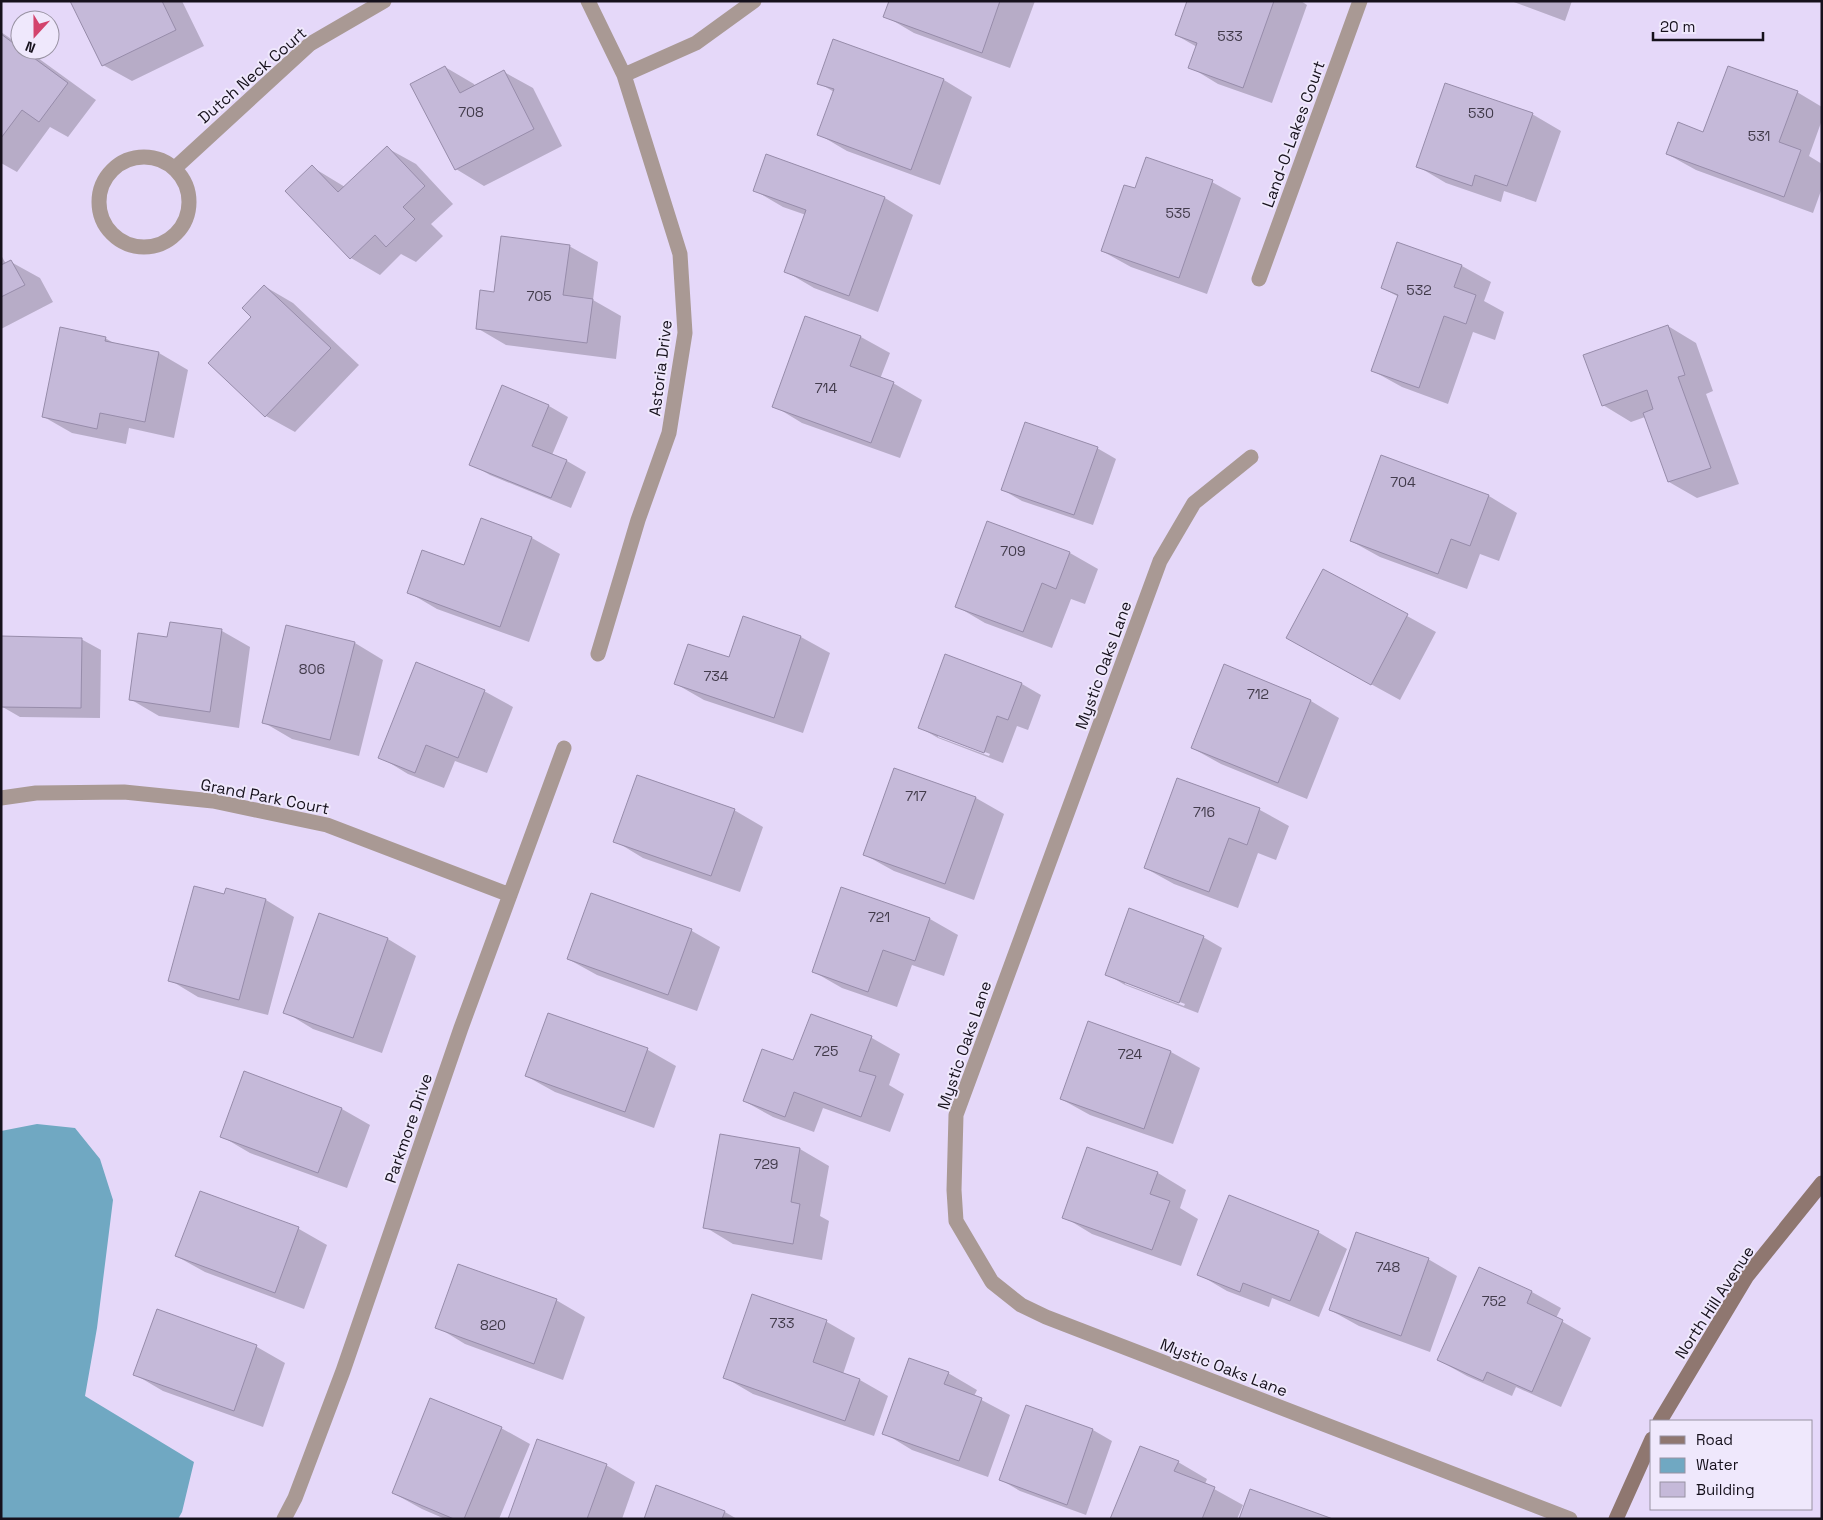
<svg xmlns="http://www.w3.org/2000/svg" width="1823" height="1520" viewBox="0 0 1823 1520" font-family="'Space Grotesk',sans-serif">
<style>
.water{fill:#70a8c2}
.shadow{fill:#0003;fill-rule:evenodd}
.building{fill:#c5b9d9;stroke:#978caa}
.lines{fill:none;stroke-linecap:round;stroke-linejoin:round}
.street{stroke:#a99994;stroke-width:15}
.secondary{stroke:#8f7770;stroke-width:15}
.labels{text-anchor:middle;stroke-width:4;stroke-linejoin:round;paint-order:stroke}
.number-label{font-size:14px;fill:#423b4b}
.street-label{font-size:16px;fill:#16111c;stroke:#efe8fc}
</style>
<rect width="100%" height="100%" fill="#e5d8f9"/>
<!-- water -->
<path class="water" d="M37,1124L75,1128L100,1159L113,1200L97,1328L85,1396L194,1462L182,1512L178,1519H1V1131Z"/>
<!-- shadow -->
<path class="shadow" d="M71,1H182L204,46L132,81L103,65Z
M890,1H1035L1010,68L914,33L885,16Z
M1188,1H1301L1307,5L1272,103L1218,84L1190,67L1197,47L1176,35Z
M1511,1H1572L1565,21Z
M1,32L20,45V50H27L96,100L68,137L50,127L17,172L1,163Z
M834,40L944,80L972,97L940,185L847,151L818,134L834,92L819,83Z
M445,67L474,84L475,86L504,72L533,88L562,146L484,186L456,169Z
M1797,92L1822,107V120L1809,156L1822,164V188L1813,213L1696,170L1667,154L1704,133Z
M1532,114L1561,131L1536,202L1504,191L1501,202L1446,183L1417,166Z
M387,148L416,164L453,204L431,224L443,236L416,262L401,254L380,275L351,258L287,191L312,167L345,187Z
M767,155L885,198L913,215L878,312L814,288L785,271L806,215L783,207L754,190Z
M1212,182L1241,198L1207,294L1131,267L1102,251L1136,190Z
M1398,244L1462,266L1491,282L1484,301L1504,312L1495,340L1473,332L1448,404L1402,387L1373,371L1399,297L1382,288Z
M569,246L598,262L593,300L621,316L616,359L506,345L477,328L495,293Z
M1,255L6,264L11,262L40,278L53,302L1,329Z
M264,286L293,303L359,365L295,432L266,416L253,316Z
M806,317L861,337L890,353L880,379L893,383L922,400L900,458L802,423L774,406Z
M1668,326L1696,343L1713,391L1706,394L1739,484L1697,498L1669,482L1645,417L1631,422L1603,405Z
M105,338L117,345L159,353L188,370L174,438L129,428L126,444L72,433L44,417Z
M502,387L549,406L568,417L552,455L567,461L586,472L571,508L490,475L471,464Z
M1097,448L1116,459L1093,525L1022,501L1003,490Z
M1382,457L1489,496L1517,513L1499,561L1480,554L1467,589L1380,557L1351,541Z
M532,538L560,554L529,642L437,609L408,592Z
M1070,553L1098,569L1085,604L1071,599L1052,648L985,623L956,606Z
M1324,570L1436,632L1400,700L1316,654Z
M744,618L801,637L830,653L803,733L704,700L676,684L730,659Z
M222,631L250,647L239,728L159,716L130,699L168,639Z
M81,639L101,650L100,718L20,717L1,706Z
M355,643L383,660L359,756L292,739L263,722Z
M1225,666L1311,701L1339,718L1307,799L1221,764L1192,748Z
M1022,684L1041,695L1028,730L1017,726L1003,763L938,738L919,727ZM938,734L990,754L989,756L938,737Z
M484,691L513,707L487,773L455,761L444,788L408,774L380,757Z
M1177,780L1260,810L1289,826L1276,860L1258,853L1238,908L1174,884L1145,868Z
M976,798L1004,814L974,900L894,871L865,855Z
M734,810L763,827L740,892L643,858L615,841Z
M842,889L930,919L958,935L944,976L912,965L897,1007L842,988L814,972Z
M591,895L692,931L720,947L697,1011L597,975L568,959Z
M225,896L266,900L294,917L268,1015L198,997L170,980Z
M320,915L388,939L416,956L382,1053L313,1029L285,1012Z
M1203,937L1222,948L1198,1013L1125,985L1106,974ZM1125,981L1185,1004L1184,1006L1125,984Z
M549,1014L648,1050L676,1066L654,1128L555,1092L526,1076Z
M812,1015L872,1038L900,1054L889,1085L904,1094L890,1132L823,1108L814,1132L773,1117L744,1101L794,1062Z
M1088,1023L1171,1052L1200,1068L1173,1144L1090,1115L1061,1099Z
M342,1109L370,1125L347,1188L250,1153L221,1136Z
M721,1136L800,1149L829,1166L820,1216L829,1221L822,1260L733,1244L705,1227Z
M1088,1149L1158,1173L1186,1190L1180,1208L1198,1219L1181,1266L1092,1234L1064,1217Z
M200,1192L299,1229L327,1245L304,1309L205,1272L176,1256Z
M1318,1232L1347,1249L1319,1317L1272,1298L1269,1307L1227,1291L1198,1274Z
M1428,1259L1457,1276L1430,1352L1359,1326L1330,1310Z
M1479,1268L1532,1292L1561,1308L1556,1318L1591,1338L1561,1407L1516,1387L1512,1396L1467,1376L1438,1360Z
M753,1296L827,1322L855,1338L843,1374L860,1380L888,1396L874,1436L753,1394L724,1377Z
M556,1300L585,1317L563,1380L465,1344L437,1327Z
M157,1310L257,1347L285,1363L263,1427L163,1391L134,1374Z
M948,1373L977,1390L974,1396L1010,1415L988,1477L912,1450L884,1433Z
M1027,1406L1093,1430L1112,1441L1086,1515L1020,1491L1001,1480Z
M501,1428L530,1444L499,1519H445L422,1509L393,1493Z
M1178,1462L1207,1479L1205,1484L1243,1505L1237,1519H1113Z
M606,1465L635,1482L622,1519H510Z
M725,1512L737,1519H645Z"/>
<!-- building -->
<path class="building" d="M70,1H162L176,30L102,66Z
M889,1H1000L982,53L883,17Z
M1187,1H1274L1243,88L1188,68L1197,43L1175,35Z
M1,34L20,48V50H23L68,83L39,122L22,110L1,138Z
M833,39L944,79L911,170L817,135L834,89L817,84Z
M445,66L460,93L504,70L534,129L455,170L410,84Z
M1728,66L1798,91L1779,142L1801,150L1784,197L1666,154L1678,122L1703,132Z
M1445,83L1533,113L1507,186L1475,175L1472,186L1416,167Z
M387,146L425,186L403,207L415,219L386,247L375,235L350,259L285,191L312,165L338,192Z
M766,154L885,197L849,296L784,272L806,210L753,191Z
M1146,157L1213,180L1179,278L1101,251L1124,185L1135,188Z
M501,236L570,245L563,295L593,299L587,343L476,329L480,290L494,292Z
M1397,242L1462,265L1454,287L1476,295L1466,324L1444,316L1419,388L1371,371L1398,295L1381,288Z
M11,260L25,285L1,297V265Z
M264,285L331,348L265,417L208,363L251,317L242,308Z
M805,316L861,336L850,366L894,382L871,443L772,407Z
M1668,325L1685,375L1678,377L1711,468L1668,482L1643,413L1653,409L1647,390L1602,406L1583,355Z
M60,327L106,337L105,341L159,352L145,422L100,413L97,429L42,417Z
M502,385L549,405L532,446L567,460L551,498L469,465Z
M1025,422L1098,447L1074,515L1001,490Z
M1381,455L1489,495L1470,546L1451,539L1438,574L1350,541Z
M481,518L532,537L500,627L407,593L422,550L464,565Z
M987,521L1070,552L1056,589L1042,583L1023,632L955,607Z
M1323,569L1408,614L1371,685L1286,638Z
M743,616L801,636L774,718L674,684L688,644L729,657Z
M170,622L222,629L210,712L129,700L138,633L167,637Z
M286,625L355,642L330,740L262,723Z
M1,636L82,638L81,708L1,707Z
M945,654L1022,683L1008,720L997,716L984,753L918,728Z
M416,662L485,690L458,758L426,745L415,773L378,758Z
M1224,664L1311,700L1278,783L1191,748Z
M894,768L976,797L945,884L863,855Z
M637,775L735,809L711,876L613,842Z
M1177,778L1260,808L1247,845L1229,838L1209,892L1144,868Z
M194,886L224,894L226,888L266,899L239,1000L168,981Z
M841,887L930,918L915,961L883,950L868,992L812,972Z
M591,893L692,929L668,995L567,959Z
M1129,908L1204,936L1179,1003L1105,975Z
M319,913L388,938L353,1038L283,1013Z
M548,1013L648,1048L625,1112L525,1076Z
M811,1014L872,1036L859,1071L876,1076L861,1117L794,1092L785,1117L743,1101L762,1049L793,1060Z
M1088,1021L1171,1051L1144,1129L1060,1099Z
M244,1071L342,1108L318,1173L220,1137Z
M720,1134L800,1148L791,1202L800,1204L793,1244L703,1228Z
M1087,1147L1158,1172L1150,1194L1170,1201L1152,1250L1062,1218Z
M200,1191L299,1227L275,1293L175,1256Z
M1229,1195L1319,1231L1290,1301L1243,1283L1240,1292L1197,1275Z
M1356,1232L1429,1258L1401,1336L1329,1310Z
M458,1264L557,1299L534,1364L435,1328Z
M1479,1267L1532,1291L1527,1303L1563,1320L1532,1392L1487,1372L1483,1381L1437,1360Z
M752,1294L827,1320L813,1362L860,1379L845,1421L723,1378Z
M157,1309L257,1345L234,1411L133,1375Z
M909,1358L949,1372L944,1384L982,1398L959,1461L882,1434Z
M430,1398L502,1427L464,1519H454L392,1493Z
M1026,1405L1093,1429L1067,1505L999,1480Z
M537,1439L607,1464L587,1519H508Z
M1140,1446L1179,1461L1174,1471L1215,1487L1202,1519H1110Z
M656,1485L725,1511L722,1519H644Z
M1250,1489L1333,1519H1239Z"/>
<g class="lines">
<!-- street -->
<path class="street" d="M588,1L624,75L680,254L685,333L669,433L638,520L598,654
M624,75L696,43L754,1
M99 202a45 45 0 1 1 90 0a45 45 0 1 1-90 0Z
M175,168L310,44L384,1
M1259,279L1360,1
M1251,457L1194,503L1160,561L956,1115L954,1190L956,1221L992,1282L1021,1305L1046,1317L1570,1519
M1,798L36,793L124,792L213,801L327,825L510,895
M284,1519L295,1498L343,1371L461,1028L564,748"/>
<!-- secondary -->
<path class="secondary" d="M1660,1421L1747,1276L1822,1183
M1616,1519L1652,1439"/>
</g>
<g class="labels">
<!-- number labels -->
<g class="number-label">
<text x="1230" y="41">533</text>
<text x="471" y="117">708</text>
<text x="1481" y="118">530</text>
<text x="1759" y="141">531</text>
<text x="1178" y="218">535</text>
<text x="1419" y="295">532</text>
<text x="539" y="301">705</text>
<text x="826" y="393">714</text>
<text x="1403" y="487">704</text>
<text x="1013" y="556">709</text>
<text x="312" y="674">806</text>
<text x="716" y="681">734</text>
<text x="1258" y="699">712</text>
<text x="916" y="801">717</text>
<text x="1204" y="817">716</text>
<text x="879" y="922">721</text>
<text x="826" y="1056">725</text>
<text x="1130" y="1059">724</text>
<text x="766" y="1169">729</text>
<text x="1388" y="1272">748</text>
<text x="1494" y="1306">752</text>
<text x="782" y="1328">733</text>
<text x="493" y="1330">820</text>
</g>
<!-- street labels -->
<g class="street-label">
<text transform="translate(252 75) rotate(-41)" y="6">Dutch Neck Court</text>
<text transform="translate(1293 134) rotate(-70)" y="6">Land-O-Lakes Court</text>
<text transform="translate(660 368) rotate(-83)" y="6">Astoria Drive</text>
<text transform="translate(1103 665) rotate(-70)" y="6">Mystic Oaks Lane</text>
<text transform="translate(265 796) rotate(11)" y="6">Grand Park Court</text>
<text transform="translate(964 1045) rotate(-71)" y="6">Mystic Oaks Lane</text>
<text transform="translate(408 1128) rotate(-71)" y="6">Parkmore Drive</text>
<text transform="translate(1714 1302) rotate(-57)" y="6">North Hill Avenue</text>
<text transform="translate(1224 1367) rotate(21)" y="6">Mystic Oaks Lane</text>
</g>
</g>
<!-- border -->
<rect width="1823" height="1520" fill="none" stroke="#16111c" stroke-width="5"/>
<!-- legend -->
<rect x="1650" y="1420" width="162" height="90" fill="#efe8fc" stroke="#9892a2"/>
<rect x="1660" y="1436" width="25" height="8" fill="#8f7770" stroke="#9892a2"/>
<text x="1696" y="1445" font-size="15" fill="#16111c">Road</text>
<rect x="1660" y="1458" width="25" height="15" fill="#70a8c2" stroke="#9892a2"/>
<text x="1696" y="1470" font-size="15" fill="#16111c">Water</text>
<rect x="1660" y="1482" width="25" height="15" fill="#c5b9d9" stroke="#9892a2"/>
<text x="1696" y="1495" font-size="15" fill="#16111c">Building</text>
<!-- north arrow -->
<g transform="translate(35 35) rotate(201)"><circle r="24" fill="#efe8fc" stroke="#9892a2"/>
<path d="M0-4L9 19L0 12L-9 19Z" fill="#d3446d"/>
<text y="-8" font-size="14" font-weight="bold" text-anchor="middle" fill="#16111c">N</text>
</g>
<!-- scale -->
<path d="M1653 32v8h110v-8" fill="none" stroke="#16111c" stroke-width="2.5"/>
<text x="1660" y="32" font-size="15" fill="#16111c" stroke="#efe8fc" stroke-width="4" paint-order="stroke">20 m</text>
</svg>
